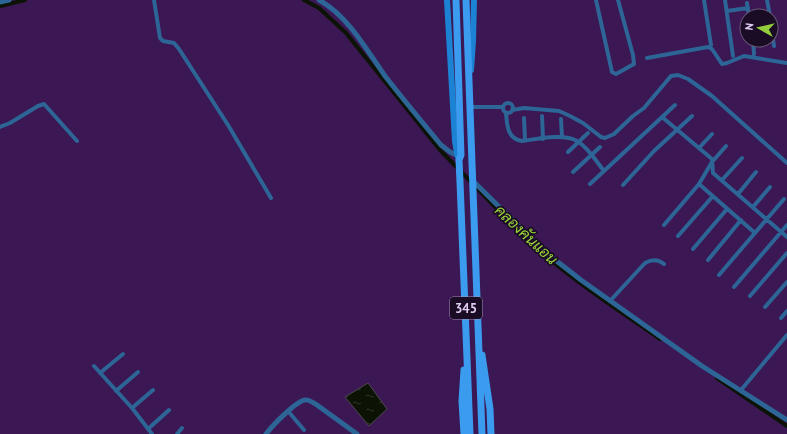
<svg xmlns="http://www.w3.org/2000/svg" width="787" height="434" viewBox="0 0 787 434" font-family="'PT Sans',Sarabun,sans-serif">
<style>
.water{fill:url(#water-ripples);stroke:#4b4a4b}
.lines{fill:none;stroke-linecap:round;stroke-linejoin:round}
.canal{stroke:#0c1304;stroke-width:4}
.minor{stroke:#2d6597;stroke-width:4}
.tertiary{stroke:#2d6597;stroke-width:5}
.secondary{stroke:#1c83d4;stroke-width:6}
.primary{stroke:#3b9bee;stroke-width:7}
.labels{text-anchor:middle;stroke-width:3.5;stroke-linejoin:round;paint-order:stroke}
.shield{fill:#1b0c26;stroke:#a492b4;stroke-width:1}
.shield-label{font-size:13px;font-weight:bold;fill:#dfccf1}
.water-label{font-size:15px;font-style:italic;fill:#9bd838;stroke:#1b0c26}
</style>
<defs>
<pattern id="water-ripples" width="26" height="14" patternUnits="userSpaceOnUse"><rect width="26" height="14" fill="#0c1304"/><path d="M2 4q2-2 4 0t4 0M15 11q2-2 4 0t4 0" fill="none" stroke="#2f3429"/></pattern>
</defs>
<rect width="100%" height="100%" fill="#3b1753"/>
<!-- water -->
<path class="water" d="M368,383L387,409L369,426L345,397Z"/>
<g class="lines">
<!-- canal -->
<path class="canal" d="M304,0L319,8L346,33L440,150L473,184
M0,6L25,0
M478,189C498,210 518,232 540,251C578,284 620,311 660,339
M717,378L787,426"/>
<!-- minor -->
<path class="minor" d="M154,0L160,38L163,41L174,43L179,49L228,125L271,198
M596,0L612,72L616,74L634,64L633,55L618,0
M704,0L711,45
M725,0L733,56
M767,0L770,16
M747,3L749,16
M727,11L748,8
M771,25L774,46
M753,40L754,54
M647,58L708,47L712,49L722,64L727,63L744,56L787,63
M503 108a5 5 0 1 1 10 0a5 5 0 1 1-10 0Z
M470,107H503
M512,110L524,108L559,111L570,116L583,123L601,137L605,138L614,134L633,116L644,108L671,76L678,75L688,79L712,96L787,163
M506,113C507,124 507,139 522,141C537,139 564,133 577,141C588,147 596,161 604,171
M542,116L543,139
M662,117L712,159L713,173L787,237
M524,118L525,140
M561,119L562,137
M0,127L10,123L38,106L44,104L77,141
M699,148L712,134
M568,152L588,133
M573,172L600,147
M722,180L742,158
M590,184L675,105
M699,184L755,233
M623,185L654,151L692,116
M738,194L756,172
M753,207L770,187
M664,225L699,184L712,162L726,146
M678,236L713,196
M693,249L727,209
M708,260L741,220
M719,275L784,199
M734,287L787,225
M750,296L787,253
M610,301L645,263C652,259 658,259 664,264
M765,307L787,282
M781,318L787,311
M94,366L132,408L152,434
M100,373L123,354
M741,390L787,335
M116,391L138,372
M132,408L153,390
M288,411L304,430
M148,429L169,410
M177,434L182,428"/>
<!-- tertiary -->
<path class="tertiary" d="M319,0C348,16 366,49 385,76C403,99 422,122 441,145L450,152L460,157
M0,2L9,0
M473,181L545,252L581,280L702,366L787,420
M266,434C272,426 296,401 305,400C309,399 313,403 317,405L357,434"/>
<!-- secondary -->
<path class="secondary" d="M447,0L455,141L457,153L459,160
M471,70L473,41L474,0"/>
<!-- primary -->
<path class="primary" d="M456,0L461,155L459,160L460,182L470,434
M466,0L482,434
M482,355L490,409L491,434
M464,434L462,401L464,370"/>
</g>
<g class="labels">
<!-- shield labels -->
<rect class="shield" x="450" y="297" width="32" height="22" rx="3"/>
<g class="shield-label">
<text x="466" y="313">345</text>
</g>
<!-- water labels -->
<g class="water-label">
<text transform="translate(526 235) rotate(43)" y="5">คลองคันแอน</text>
</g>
</g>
<!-- north arrow -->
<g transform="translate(759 28) rotate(278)"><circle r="19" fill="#1b0c26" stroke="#695977"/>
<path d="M0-3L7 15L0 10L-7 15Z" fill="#94cc3c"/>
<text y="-6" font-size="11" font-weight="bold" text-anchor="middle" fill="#dfccf1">N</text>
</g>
</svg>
